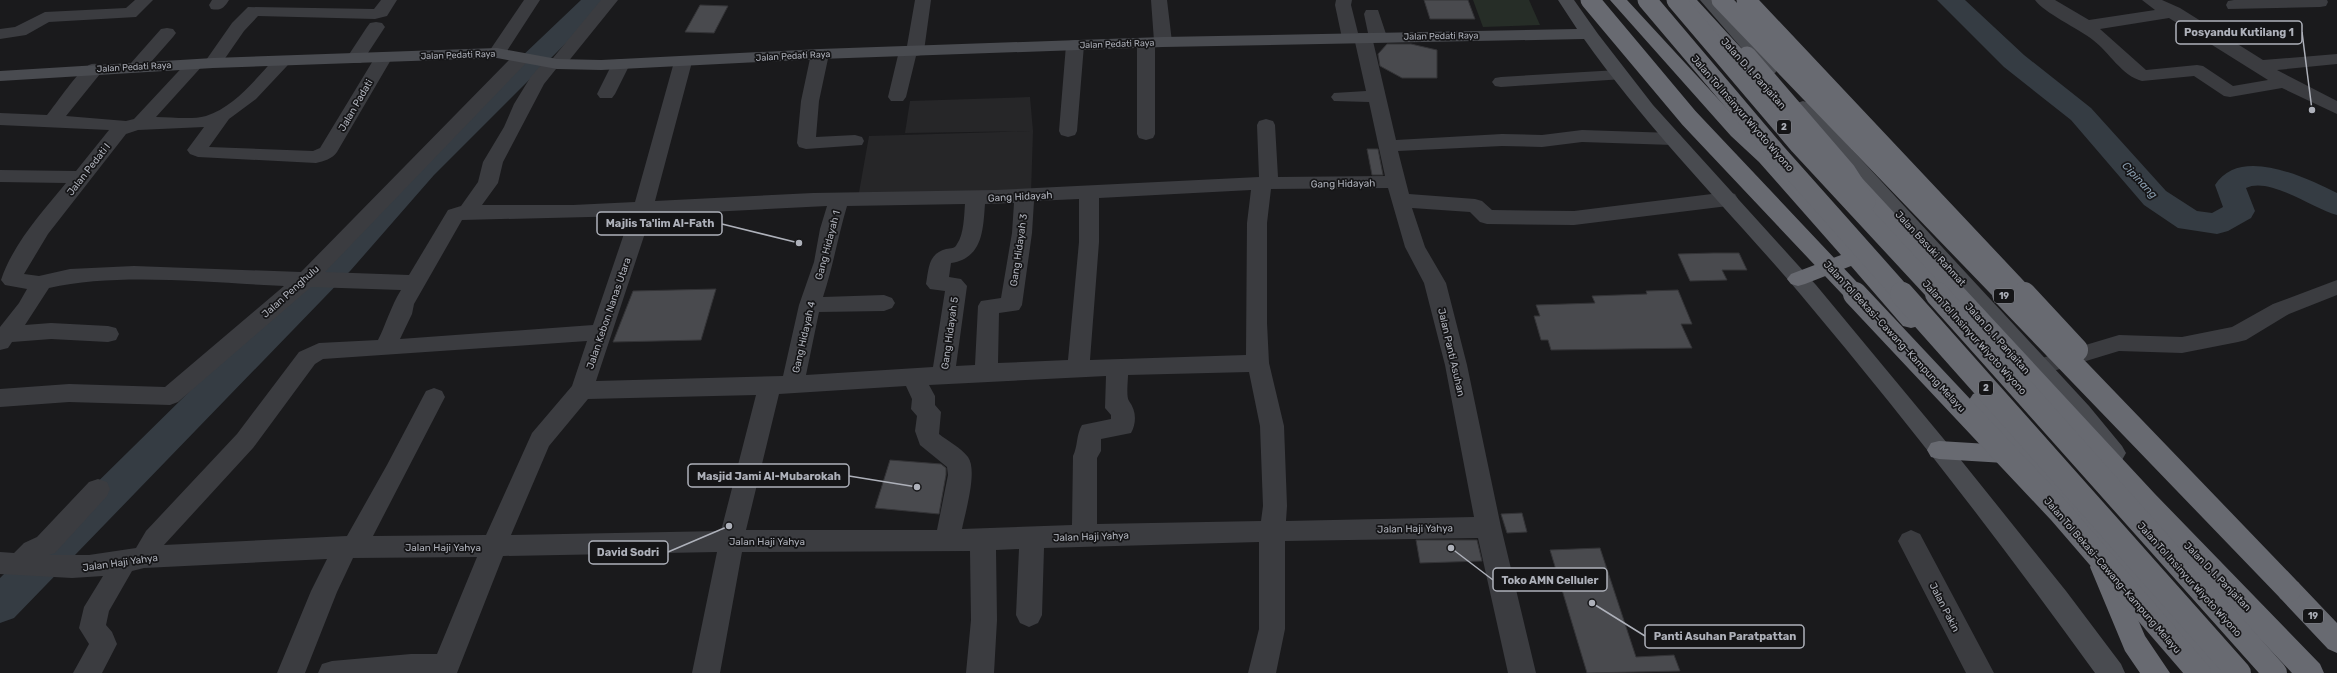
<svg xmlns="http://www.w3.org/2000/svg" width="2337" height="673" viewBox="0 0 2337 673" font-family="Rubik,sans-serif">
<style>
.built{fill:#262628}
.green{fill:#262d27}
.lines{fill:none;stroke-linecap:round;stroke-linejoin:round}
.river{fill:#353c43;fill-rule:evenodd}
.building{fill:#494a4e;stroke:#343437}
.street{fill:#3b3c40;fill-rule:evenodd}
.secondary{fill:#494b50;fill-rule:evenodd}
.highway{fill:#686a71;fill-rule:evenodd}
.highway-bridge-far1{stroke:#686a71;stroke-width:19}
.highway-bridge{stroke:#686a71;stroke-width:24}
.labels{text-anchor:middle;stroke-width:3.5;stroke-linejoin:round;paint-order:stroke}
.far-street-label{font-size:9px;fill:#aeb1ba;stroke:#151517}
.shield{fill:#151517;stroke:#808289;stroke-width:1}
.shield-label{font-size:9px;font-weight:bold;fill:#aeb1ba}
.street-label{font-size:10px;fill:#aeb1ba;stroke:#151517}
.water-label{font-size:11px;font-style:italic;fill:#8a9eb0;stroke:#151517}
.leader{fill:none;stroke:#aeb1ba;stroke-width:1.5}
.callout-dot{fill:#aeb1ba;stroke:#151517;stroke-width:1.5}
.callout{fill:#151517;stroke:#aeb1ba;stroke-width:1.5}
.callout-label{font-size:11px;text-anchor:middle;font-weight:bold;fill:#aeb1ba}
</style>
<rect width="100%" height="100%" fill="#1a1a1c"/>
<!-- built -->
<path class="built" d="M1030,97L1033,131L905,133L910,101Z
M1033,131L1031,193L858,198L869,136Z"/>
<!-- green -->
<path class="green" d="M1473,0H1529L1540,25L1483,27Z"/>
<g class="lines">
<!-- river -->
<path class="river" d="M581,0H609L434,175L351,270L14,618L0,623V578L329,254L412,161Z
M1937,0H1965L2024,55L2091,108L2166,191L2197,211L2212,213L2223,207L2215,185C2240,145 2306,178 2337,193V215C2314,209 2269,176 2246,188L2255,211L2251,218L2228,231L2217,234L2178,228L2144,205L2071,120L2004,67Z"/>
</g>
<!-- building -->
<path class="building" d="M1424,0H1468L1475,19H1430Z
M700,5L728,6L714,33L685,32Z
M1387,44H1411L1437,50V78H1402L1380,66L1378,54Z
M1367,149H1378L1383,175H1372Z
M1713,253H1739L1747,270H1722L1727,280L1690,281L1678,254Z
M716,289L701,340L613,342L633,291Z
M1678,290L1692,324H1681L1692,348L1551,350L1548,340H1541L1534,316H1540L1536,305L1595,303L1592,296L1647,294L1646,291Z
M890,460L941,464L946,468V475L939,514L875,508Z
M1522,513L1527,532L1507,533L1501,514Z
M1416,540H1477L1482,561L1420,563Z
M1600,548L1636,657L1674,655L1680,671L1587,673L1550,550Z"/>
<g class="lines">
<!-- street -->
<path class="street" d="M135,0H153L136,17L49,22L26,35L0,39V29L15,27L45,12L126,8Z
M212,0H229C224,8 221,11 211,9L209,5Z
M381,0H397L387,16L375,19L258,16L244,31L219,67H207L204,63L232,23L248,7L374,9Z
M524,0H540L503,57H491L488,53Z
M601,0H618L563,68L556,69L544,84L503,162L498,183L482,205H573L635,202L674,62L677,58H689L692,62L655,201L813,193L996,190L1259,177L1257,125L1259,121L1266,119L1273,121L1275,125L1278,177L1385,176L1369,102L1334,101L1331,97L1334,93L1366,91L1355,42H1345L1342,38L1335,5L1336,0H1352L1351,5L1358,33H1368L1364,14L1366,10H1378L1387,37L1384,41H1373L1396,140L1502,134L1542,135L1582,130L1673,133L1680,135L1682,139L1680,143L1673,145L1582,142L1542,147L1502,146L1398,151L1409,194L1475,199L1482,201L1492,210L1574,211L1728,192L1735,194L1738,199L1735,204L1728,206L1574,225L1487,224L1480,222L1470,212L1412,208L1425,247L1446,283L1467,365L1501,527L1536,673H1508L1478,538L1285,541V629L1276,673H1248L1259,629V542L1044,548L1042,615L1038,623L1029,627L1020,623L1016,615L1019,549L996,550L997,620L994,673H966L971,620L970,551L742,552L720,673H692L717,552L503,556L457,673H318L322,664L332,661L411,654H437L477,557L353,558L337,592L305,673H277L311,591L327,559L144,568L132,571L109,611L106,625L112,632L117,644L102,673H73L89,644L79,628L84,607L103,576L72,578L0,574V552L14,553L24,543L37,537L89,482L98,479L107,482L110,489L107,496L55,553L49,555H89L136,548L146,531L237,434L299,352L319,343L378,340C386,324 391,306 401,290L311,287L178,402L170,405L69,402L0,407V389L69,384L165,387L284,286C212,283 119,272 49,288L25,325L51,323L108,326L116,328L119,334L116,340L108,342L51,339L12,342L8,348L0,350V327L19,303L27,289L5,285L1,280C13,244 42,212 66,183L0,182V170L76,171L109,130L0,125V113L47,115C56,104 78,71 89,65C93,63 97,64 101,65L104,69L66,116L126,121L134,119L189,60H201L204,64L156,117C172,117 191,120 206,116C234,107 256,79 275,58H287L290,62L287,66L256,99L229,119L209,147L313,151L320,148L377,54H389L392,58L337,152C332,159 324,161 316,163L198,157L190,154L187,150L204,127L138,130L126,134L48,234L24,274L39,276L70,269L134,266L301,272L515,54H527L530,58L527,62L325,272L409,275L448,210L461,206L478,182L483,162L504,127L514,104L530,78L546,59L553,58ZM1388,188L1405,247L1424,283L1445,365L1474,517L1286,521L1287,506L1284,426L1269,363L1267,323V223L1271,189ZM1251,190L1247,223L1246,355L1090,360L1099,242V198ZM1079,199V242L1068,360L998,363L999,313L1019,310L1022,305L1032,233L1034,201ZM1014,203L1012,233L1001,298L981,301L978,306L975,365L956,366L967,286L961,279L949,277L951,263C983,258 983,230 985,204ZM965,204C964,216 964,234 957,244C955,249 951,248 946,249C928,254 929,268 926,284L930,289L945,291L933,367L806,375L819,312L884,311L892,308L895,303L892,298L884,295L823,297C833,267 838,236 847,206ZM827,206L820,229L814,262L799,305L783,376L596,381L651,215ZM630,216L593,325L400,339L412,314L414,304L462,220ZM587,341L572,386L532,433L486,535L373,536L445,397L442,391L434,388L426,391L387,465L347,536L164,545L253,448L315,364L323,359ZM1249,372L1260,426L1263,506L1261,521L1097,524V458L1101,451V439L1131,433C1137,422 1136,410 1129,401C1126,397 1128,381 1128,375ZM1106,376L1105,408L1111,415V419L1082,425C1076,435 1078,446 1073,456L1072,525L962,529C965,513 978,471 968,457C961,448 948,441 939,434L941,412L935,405V396L929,385ZM906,386L912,399L911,409L917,416L915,431L920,445L947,467L948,475L937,530H746L779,394ZM756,395L721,531L511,535L549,446L588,399Z
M915,0H931L924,51L921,55L916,56L906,97L903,101H891L888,97L899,51L902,47L907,46Z
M1151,0H1167L1172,42L1169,46H1157L1155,42V134L1153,138L1146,140L1139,138L1137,134V42L1140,38H1152L1154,41Z
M2035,0H2055L2089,20L2155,10L2142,0H2162L2180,8L2263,60L2337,54V64L2277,70L2337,101V114L2282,88L2230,97L2224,96L2194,76L2142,81C2122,76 2109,52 2093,40C2079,29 2043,12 2035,0ZM2169,18L2268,80L2233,86L2203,66L2197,65L2146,70L2100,29Z
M2234,0H2327L2328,2L2326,6L2320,7L2228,9L2226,5L2228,1Z
M376,22L382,23L385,27L364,59L361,63H349L346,59L367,27L370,23Z
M167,28L173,29L176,33L173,37L143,71H131L128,67L131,63L161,29Z
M1075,40L1081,41L1084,45L1077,131L1075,135L1068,137L1061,135L1059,131L1066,45L1069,41Z
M820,49L826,50L829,54L819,101L816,137L855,135L862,137L864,141L862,145L806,149L799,147L797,143L801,101L811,54L814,50Z
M621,59L627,60L630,64L615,94L612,98H600L597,94L612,64L615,60Z
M1618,70L1624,71L1627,75L1624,79L1501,87L1495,86L1492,82L1495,78L1501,77Z
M2337,280V295L2289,314L2246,340L2238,342L2182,353L2119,351L2040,375L2032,373L2029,367L2032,361L2119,335L2182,337L2232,327L2273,304Z
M1911,530L1920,534L1994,673H1966L1898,541L1902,534Z"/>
<!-- secondary -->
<path class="secondary" d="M1558,0H1574L1598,34L1653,105L1816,285L1952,449L2066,591L2121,664L2125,673H2095C2002,544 1904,417 1801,295C1729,210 1649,131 1584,39L1163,47L820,59L601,70L557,69L497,58L213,68L0,81V71L213,58L497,48L557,59L601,60L820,49L1163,37L1577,29Z
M1700,0H1717L1775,65L1778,69L1775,73H1763Z
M1803,101L1809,103L2089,406L2122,446L2126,453L2122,460L2114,462L2106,460L2073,418L1797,111L1794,107L1797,103Z"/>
<!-- highway -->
<path class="highway" d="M1610,0H1627L1745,128L1773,154L1919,314L1922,320L1919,326L1911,328L1903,326L1851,266L1805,284L1798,286L1791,284L1787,279L1791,274L1841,255L1759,162L1731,136Z
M1680,0H1697L1764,73L1767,77L1764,81H1752Z
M1854,175L1861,177L2155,494L2320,664L2324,673H2292L2137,508L1847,185L1844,181L1847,177Z
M1981,391L1989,394L2093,514L2229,664L2233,673H2202L2122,582L2145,636L2170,673H2140L2125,651L2090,567L2094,559L2100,557L2021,464L1939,459L1931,457L1927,450L1931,443L1939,441L2005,445L1969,400L1973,394Z
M2289,579L2298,582L2337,623V653L2328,649L2280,598L2276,590L2280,582Z"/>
<!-- highway-bridge-far1 -->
<path class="highway-bridge-far1" d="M1590,0L1689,118L1856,295
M1647,0L1775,151L1903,295
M1676,0L1799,145L1938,295
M1721,0L2005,295
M1746,0L2024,295
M1747,56L1846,171L1866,202"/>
<!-- highway-bridge -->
<path class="highway-bridge" d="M1855,294L2059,511L2199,673
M1902,294L2239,673
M1937,294L2275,673
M2004,294L2289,590
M2024,294L2076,350"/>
</g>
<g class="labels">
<!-- far-street labels -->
<g class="far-street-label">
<text transform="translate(1441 36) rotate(-1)" y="3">Jalan Pedati Raya</text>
<text transform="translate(1117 44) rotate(-2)" y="3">Jalan Pedati Raya</text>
<text transform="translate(458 55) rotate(-2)" y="3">Jalan Pedati Raya</text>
<text transform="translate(793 56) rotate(-3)" y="3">Jalan Pedati Raya</text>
<text transform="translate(134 67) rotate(-3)" y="3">Jalan Pedati Raya</text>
</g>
<!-- shield labels -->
<g class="shield">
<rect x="1777" y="120" width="14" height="14" rx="3"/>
<rect x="1994" y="289" width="20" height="14" rx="3"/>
<rect x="1979" y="381" width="14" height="14" rx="3"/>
<rect x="2303" y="609" width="20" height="14" rx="3"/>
</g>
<g class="shield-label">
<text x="1784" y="130">2</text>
<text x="2004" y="299">19</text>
<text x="1986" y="391">2</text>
<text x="2313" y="619">19</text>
</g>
<!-- street labels -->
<g class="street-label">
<text transform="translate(1754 73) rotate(48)" y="4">Jalan D. I. Panjaitan</text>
<text transform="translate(355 105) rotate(-60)" y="4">Jalan Padati</text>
<text transform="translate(1743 113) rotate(49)" y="4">Jalan Tol Insinyur Wiyoto Wiyono</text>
<text transform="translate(88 169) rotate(-52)" y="4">Jalan Pedati I</text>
<text transform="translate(1343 183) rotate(-1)" y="4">Gang Hidayah</text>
<text transform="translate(1020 196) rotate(-3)" y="4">Gang Hidayah</text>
<text transform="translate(827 245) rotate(-75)" y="4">Gang Hidayah 1</text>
<text transform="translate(1931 248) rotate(47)" y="4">Jalan Basuki Rahmat</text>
<text transform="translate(1018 250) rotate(-82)" y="4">Gang Hidayah 3</text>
<text transform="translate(290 291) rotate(-42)" y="4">Jalan Penghulu</text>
<text transform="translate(608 313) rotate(-71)" y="4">Jalan Kebon Nanas Utara</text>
<text transform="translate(949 333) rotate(-82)" y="4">Gang Hidayah 5</text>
<text transform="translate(1895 336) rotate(47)" y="4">Jalan Tol Bekasi–Cawang–Kampung Melayu</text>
<text transform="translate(803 337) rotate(-77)" y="4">Gang Hidayah 4</text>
<text transform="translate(1975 337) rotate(48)" y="4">Jalan Tol Insinyur Wiyoto Wiyono</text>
<text transform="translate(1998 338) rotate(48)" y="4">Jalan D. I. Panjaitan</text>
<text transform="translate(1452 352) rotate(77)" y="4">Jalan Panti Asuhan</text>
<text transform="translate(1415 528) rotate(-1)" y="4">Jalan Haji Yahya</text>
<text transform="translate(1091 536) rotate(-2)" y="4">Jalan Haji Yahya</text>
<text x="767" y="545">Jalan Haji Yahya</text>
<text x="443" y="551">Jalan Haji Yahya</text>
<text transform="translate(120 562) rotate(-8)" y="4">Jalan Haji Yahya</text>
<text transform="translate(2113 575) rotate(49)" y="4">Jalan Tol Bekasi–Cawang–Kampung Melayu</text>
<text transform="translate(2218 576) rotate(46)" y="4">Jalan D. I. Panjaitan</text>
<text transform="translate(2190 579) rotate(48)" y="4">Jalan Tol Insinyur Wiyoto Wiyono</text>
<text transform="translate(1945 607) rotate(63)" y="4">Jalan Pakin</text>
</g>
<!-- water labels -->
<g class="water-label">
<text transform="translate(2140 180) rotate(47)" y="4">Cipinang</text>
</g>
</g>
<!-- callouts -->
<path class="leader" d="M2312 110L2302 32M799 243L722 224M917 487L849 476M729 526L668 552M1451 548L1493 580M1592 603L1645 636"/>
<g class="callout-dot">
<circle cx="2312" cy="110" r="4"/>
<circle cx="799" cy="243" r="4"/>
<circle cx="917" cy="487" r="4"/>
<circle cx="729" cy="526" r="4"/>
<circle cx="1451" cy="548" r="4"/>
<circle cx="1592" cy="603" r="4"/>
</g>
<g class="callout">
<rect x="2176" y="21" width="126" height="23" rx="4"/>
<rect x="597" y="212" width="125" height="23" rx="4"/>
<rect x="688" y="464" width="161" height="23" rx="4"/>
<rect x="589" y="541" width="79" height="23" rx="4"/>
<rect x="1493" y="568" width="114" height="23" rx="4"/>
<rect x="1645" y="625" width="159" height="23" rx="4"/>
</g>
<g class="callout-label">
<text x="2239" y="36">Posyandu Kutilang 1</text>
<text x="660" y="227">Majlis Ta'lim Al-Fath</text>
<text x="769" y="480">Masjid Jami Al-Mubarokah</text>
<text x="628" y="556">David Sodri</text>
<text x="1550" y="584">Toko AMN Celluler</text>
<text x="1725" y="640">Panti Asuhan Paratpattan</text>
</g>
</svg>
